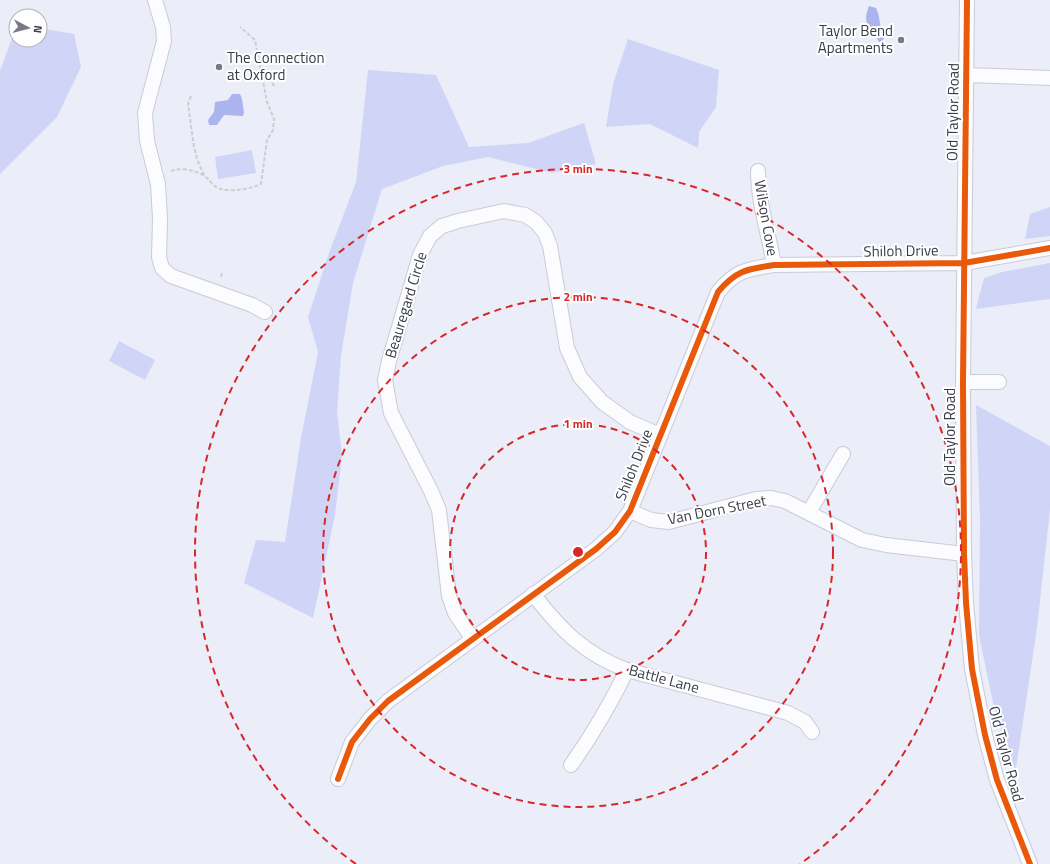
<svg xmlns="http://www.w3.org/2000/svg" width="1050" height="864" viewBox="0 0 1050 864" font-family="'Titillium Web',sans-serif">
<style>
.green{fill:#d0d5f7}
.water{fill:#abb4ec}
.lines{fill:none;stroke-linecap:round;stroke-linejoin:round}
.minor-casing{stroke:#c9cbd6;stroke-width:16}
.path{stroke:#cdced2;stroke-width:2;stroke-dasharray:4 2;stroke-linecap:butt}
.minor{stroke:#fcfcfe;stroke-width:14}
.cycleway-casing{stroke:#fff;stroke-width:8}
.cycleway{stroke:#e8590c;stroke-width:6}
.ring{fill:none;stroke:#d62828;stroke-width:2;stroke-dasharray:7 5}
.poi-dot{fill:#777986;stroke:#fff;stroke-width:1.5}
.labels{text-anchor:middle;stroke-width:4;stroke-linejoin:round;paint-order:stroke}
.poi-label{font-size:15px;fill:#383b48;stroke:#fff;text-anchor:end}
.street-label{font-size:15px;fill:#383b48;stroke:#fff}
.centre{fill:#d62828;stroke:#fff;stroke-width:2}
.ring-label{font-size:12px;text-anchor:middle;font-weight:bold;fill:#d62828;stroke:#fff;stroke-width:4;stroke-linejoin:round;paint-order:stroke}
</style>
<rect width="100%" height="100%" fill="#ebedf8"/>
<!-- green -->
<path class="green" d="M16,27V40H40V28L74,34L81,67L57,117L0,174V71Z
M628,39L719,70L716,107L699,132L698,148L650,124L606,127L613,84Z
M368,70L436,75L469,147L528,143L584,123L596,164L552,173L488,157L443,166L382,189L353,283L341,356L337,411L342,456L335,515L313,618L244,583L256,540L285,542L301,438L318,352L308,317L329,253L356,182Z
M252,150L256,173L218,179L215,157Z
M1050,207V236L1025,239L1030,214Z
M1050,263V299L976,309L984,278L1002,272Z
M119,341L155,360L145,380L109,361Z
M976,405L1050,446V510L1037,628L1015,775L993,703L979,635L980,519Z"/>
<!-- water -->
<path class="water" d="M869,6L876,8C881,18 879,28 884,38L882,42H879C871,28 861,25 869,6Z
M232,94H240C243,99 243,107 244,113L243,116L224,115L217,125H209L208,120L214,112L215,102L228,100Z"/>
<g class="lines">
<defs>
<path id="minor" d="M155,0L163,27L164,41L145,113L147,141L158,184L160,219L159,257L162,268L171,276L252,305L265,312
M967,0L963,382L964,554L966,603L972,669L985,735L997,780L1030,864
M966,75L1050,78
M758,171C758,203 769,234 774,265
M963,382H999
M630,511L651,520L669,522L756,499L771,498L785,501L862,540L886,545L964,554
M809,512L843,454
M533,594C561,630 584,654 627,670L788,713L805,722L812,732
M472,638L455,613L449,596L439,510L431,491L391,413L385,380L389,361L420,255L430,236L442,226L458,221L504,211L525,215L536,222L545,233L550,246L567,348L580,377L602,402L630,422L660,435
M571,765C593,734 611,703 627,670
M338,779L352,742L370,719L388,701L596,549L615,532L630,511L718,292C736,270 748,269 774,265L964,263L1050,248"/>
</defs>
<!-- minor casing -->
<use href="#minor" class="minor-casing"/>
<!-- path -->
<path class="path" d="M262,79L271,80L275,88
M191,96L188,104C192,127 192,156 205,176
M171,171C181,167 198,170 207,178C211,182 215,188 221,189C233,192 250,189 261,184L267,140L273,130L274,119L267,102L255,40L240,27
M221,277L222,272"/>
<!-- minor -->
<use href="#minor" class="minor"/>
<defs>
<path id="cycleway" d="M967,0L963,382L964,554L966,603L972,669L985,735L997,780L1030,864
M338,779L352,742L370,719L388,701L596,549L615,532L630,511L718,292C736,270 748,269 774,265L964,263L1050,248"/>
</defs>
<!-- cycleway casing -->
<use href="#cycleway" class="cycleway-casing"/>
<!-- cycleway -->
<use href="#cycleway" class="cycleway"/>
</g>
<!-- distance rings -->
<g class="ring">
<circle cx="578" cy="552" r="128"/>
<circle cx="578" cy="552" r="255"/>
<path d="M356 864A383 383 0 1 1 800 864"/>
</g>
<!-- markers -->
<g class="poi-dot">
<circle cx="901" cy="40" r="4"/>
<circle cx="219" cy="67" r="4"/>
</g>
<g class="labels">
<!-- poi labels -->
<g class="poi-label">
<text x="893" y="36">Taylor Bend<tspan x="893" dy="17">Apartments</tspan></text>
<text x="227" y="63" text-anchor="start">The Connection<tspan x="227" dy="17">at Oxford</tspan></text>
</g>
<!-- street labels -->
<g class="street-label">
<text transform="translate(953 112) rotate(-89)" y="5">Old Taylor Road</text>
<text transform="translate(766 218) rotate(80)" y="5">Wilson Cove</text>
<text transform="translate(901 251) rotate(-1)" y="5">Shiloh Drive</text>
<text transform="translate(406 305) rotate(-73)" y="5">Beauregard Circle</text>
<text transform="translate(950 437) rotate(-90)" y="5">Old Taylor Road</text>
<text transform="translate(634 465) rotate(-68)" y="5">Shiloh Drive</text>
<text transform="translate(717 510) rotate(-11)" y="5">Van Dorn Street</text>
<text transform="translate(664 679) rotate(15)" y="5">Battle Lane</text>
<text transform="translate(1006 754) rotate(75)" y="5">Old Taylor Road</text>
</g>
</g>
<circle cx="578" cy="552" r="6" class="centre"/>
<g class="ring-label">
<text x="578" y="173">3 min</text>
<text x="578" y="301">2 min</text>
<text x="578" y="428">1 min</text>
</g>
<!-- north arrow -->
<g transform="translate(28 28) rotate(97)"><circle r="19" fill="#ffffff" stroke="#afb1b6"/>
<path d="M0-3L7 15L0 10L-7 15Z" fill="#777986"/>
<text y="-6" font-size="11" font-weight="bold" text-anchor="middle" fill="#383b48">N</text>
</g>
</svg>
